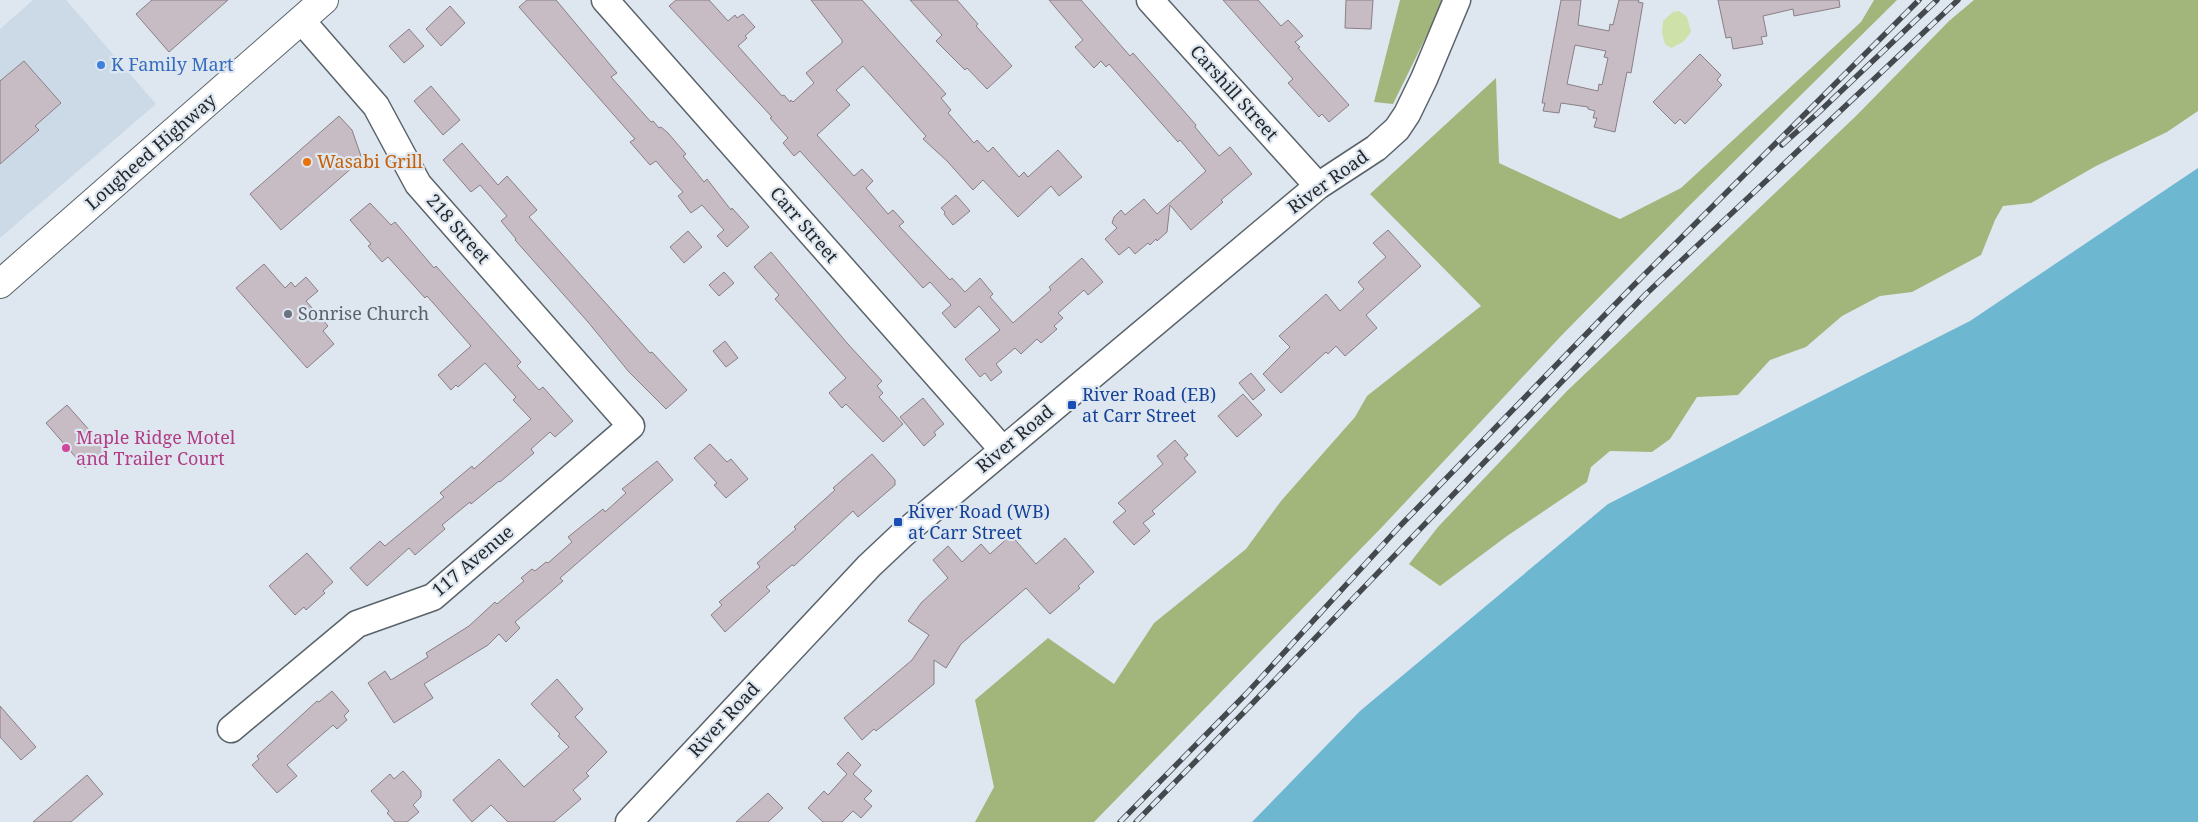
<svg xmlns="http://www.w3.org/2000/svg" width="2198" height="822" viewBox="0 0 2198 822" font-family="'Noto Serif',serif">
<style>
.built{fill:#ccdae8}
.green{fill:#cee1a8}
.forest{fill:#a2b57b}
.water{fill:#6eb7d0}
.building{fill:#c7bcc4;stroke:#897f86;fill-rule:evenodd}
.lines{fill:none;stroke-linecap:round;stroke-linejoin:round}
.minor-casing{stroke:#5a636a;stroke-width:29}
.highway-casing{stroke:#5a636a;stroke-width:30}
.minor{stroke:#fff;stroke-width:26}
.highway{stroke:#fff;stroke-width:28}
.rail-casing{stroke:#44494d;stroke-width:5.5}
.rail{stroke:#dee7f0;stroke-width:4;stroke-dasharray:11;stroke-linecap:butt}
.shop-dot{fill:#3f7fe0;stroke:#dee7f0;stroke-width:2}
.food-dot{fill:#e8710a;stroke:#dee7f0;stroke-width:2}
.worship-dot{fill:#6b7280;stroke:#dee7f0;stroke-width:2}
.transit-dot{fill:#1a4fb4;stroke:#dee7f0;stroke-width:2}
.hotel-dot{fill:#d1479c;stroke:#dee7f0;stroke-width:2}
.labels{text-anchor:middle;stroke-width:4.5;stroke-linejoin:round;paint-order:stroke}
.shop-label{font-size:18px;fill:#366cbe;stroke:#dee7f0;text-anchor:start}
.street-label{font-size:18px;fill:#25292c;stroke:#dee7f0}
.food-label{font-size:18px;fill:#c56008;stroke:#dee7f0;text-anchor:start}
.worship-label{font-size:18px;fill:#5b616d;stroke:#dee7f0;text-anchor:start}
.transit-label{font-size:18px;fill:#164399;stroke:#dee7f0;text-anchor:start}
.hotel-label{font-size:18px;fill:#b23c85;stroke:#dee7f0;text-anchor:start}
</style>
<rect width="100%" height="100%" fill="#dee7f0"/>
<!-- built -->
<path class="built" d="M33,0H66L156,104L0,238V29Z"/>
<!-- green -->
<path class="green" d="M1679,11L1687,17L1691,32L1683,42L1671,48L1665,44L1662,33L1663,21L1673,12Z"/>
<!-- forest -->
<path class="forest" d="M1400,0H1444L1393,104L1374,102Z
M1874,0H1897L1688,207L1561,336L1383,526L1094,822H975L994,787L975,700L1048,638L1114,684L1154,623L1246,549L1281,501L1355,417L1367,396L1481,306L1370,194L1496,78L1499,163L1620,219L1681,188L1861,22Z
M1974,0H2198V111L2167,132L2096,166L2031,203L2003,206L1995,220L1981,255L1912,292L1880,296L1842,316L1806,347L1770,360L1738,395L1697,397L1670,439L1652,452L1610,451L1591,467L1587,482L1507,536L1440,586L1409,564L1438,527L1567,391L1857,115L1949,21Z"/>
<!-- water -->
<path class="water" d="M2198,168V822H1252L1360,711L1608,504L1970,321Z"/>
<!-- building -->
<path class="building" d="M152,0H228L169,52L136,14Z
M527,0H556L617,73L611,77L651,122L653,121L659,128L661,127L668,133L686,154L683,156L704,182L707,179L731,210L732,208L749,227L727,247L717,236L724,230L702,205L691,213L678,196L683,192L673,181L656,161L650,165L630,142L635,139L519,7Z
M676,0H709L728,21L735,15L737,18L743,14L755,27L745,36L747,38L738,46L782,96L784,95L790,102L791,100L793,102L814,83L806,73L842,43V40L811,0H862L946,94L941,98L951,110L948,113L974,143L977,140L988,152L993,147L1019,177L1024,172L1028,177L1058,150L1082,177L1059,196L1051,186L1018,217L983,180L973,190L947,161L923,139L926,136L863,66L836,90L850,105L817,135L854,176L862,169L873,181L866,188L888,214L893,210L904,222L899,226L950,280L952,278L965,292L980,278L993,294L990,297L1013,323L1051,290L1049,287L1082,258L1103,282L1088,295L1084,290L1058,313L1063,318L1054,326L1057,329L1041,343L1037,339L1021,354L1015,348L996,364L1002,372L991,381L985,373L980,377L965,359L1000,330L979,306L955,328L942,313L951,305L930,282L923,288L800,151L794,156L783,143L788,138L770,118L772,117L669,6Z
M910,0H957L978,24L976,26L1012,66L987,89L967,68L965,70L936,41L942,35Z
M1049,0H1081L1130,56L1133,53L1162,86L1196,125L1195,127L1219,156L1230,147L1252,174L1221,200L1223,202L1191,230L1170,205L1167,232L1157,241L1156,239L1150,245L1148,243L1135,254L1129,247L1119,255L1105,239L1117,228L1112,223L1114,217L1121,210L1125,215L1144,199L1157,214L1206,171L1180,140L1178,142L1109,64L1106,67L1101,61L1094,68L1075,47L1083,40Z
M1223,0H1258L1281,26L1288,20L1303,36L1295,42L1300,47L1298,48L1349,105L1329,122L1322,114L1319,117L1288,83L1293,79Z
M1346,0H1373L1371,29L1345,28Z
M1561,0H1581L1578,25L1609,31L1610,24L1613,25L1619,0H1639L1638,2L1643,3L1631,73L1627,72L1615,132L1594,127L1597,118H1593L1595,111L1588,109V107L1561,103L1559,113L1543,111L1545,103H1542ZM1575,45L1606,51L1604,57L1608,58L1602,85L1599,84L1598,91L1567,84Z
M1718,0H1839L1840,7L1794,16L1793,9L1763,16L1767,36L1761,37L1763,44L1733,49L1731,37L1726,38Z
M450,6L465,23L441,46L426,29Z
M409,29L424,46L404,63L389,46Z
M1700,54L1721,75L1717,80L1722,85L1685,124L1680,119L1675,124L1653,102Z
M24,61L61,103L35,126L39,130L0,164V81Z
M431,86L460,120L443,135L414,101Z
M339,116L352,130L362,159L281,230L250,194Z
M462,143L498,185L507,176L537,210L529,217L650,353L652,352L687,390L666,409L629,372L588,322L515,240L516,239L501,221L507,216L480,185L471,192L443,160Z
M956,195L970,211L953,225L944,214L945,212L941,208Z
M370,203L391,225L395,222L434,268L436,266L521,362L517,366L539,390L543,387L573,421L555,437L550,432L531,449L534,453L500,482L499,481L471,504L470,502L442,525L445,529L415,555L409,548L367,586L350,568L380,541L385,546L444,497L440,493L472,466L474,469L531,419L513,400L516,397L485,363L458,387L456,385L451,390L438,375L471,346L427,296L425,298L388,257L382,262L368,246L371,244L350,220Z
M1388,230L1421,266L1366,315L1377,328L1345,356L1336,346L1328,354L1326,352L1281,393L1263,374L1290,347L1279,336L1326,294L1340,311L1364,289L1358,282L1386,257L1373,243Z
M688,231L702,247L684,263L670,247Z
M771,252L847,343L882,381L877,386L883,393L879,397L903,424L883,442L846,404L842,408L829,393L846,378L775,299L779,295L754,267Z
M264,264L285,288L291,282L295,287L306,277L318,291L306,301L328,326L323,331L334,344L307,368L236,288Z
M724,272L734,283L719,296L709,285Z
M725,341L738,358L726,367L713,351Z
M1251,373L1265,390L1253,400L1239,383Z
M1243,394L1262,415L1237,437L1218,416Z
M923,398L944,424L934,432L936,435L924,446L900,417Z
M67,405L106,449L85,468L46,423Z
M1175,440L1188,455L1184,458L1196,472L1152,511L1155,514L1143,523L1150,531L1134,545L1113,522L1126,511L1118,503L1163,464L1157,456Z
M710,444L727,462L731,459L748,479L726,498L714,485L717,483L694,458Z
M872,454L895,480V485L858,517L853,511L794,566L792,565L766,587L770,591L725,632L711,615L722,605L719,602L760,567L757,563L796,529L794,527L835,490L833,488Z
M657,461L673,480L560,578L563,581L515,622L520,628L506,642L499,634L488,645L424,684L433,698L394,723L368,683L385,671L391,680L428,657L426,653L469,626L495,602L497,604L524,581L521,578L532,569L535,571L546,562L548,563L572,542L568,537L603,509L605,512L626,493L622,489Z
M1011,535L1036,564L1065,538L1094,572L1078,586L1080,588L1050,614L1026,588L961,644L946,668L934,660V684L876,731L874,729L862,740L844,718L912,660L929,635L908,621L921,603L948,578L933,560L948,546L962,562L981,544L990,554Z
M307,553L333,582L323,591L325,593L306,610L304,607L295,615L269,586Z
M557,679L583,709L575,717L607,752L586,773L589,776L573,790L581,799L554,822H508L491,805L472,822L453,800L499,759L524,787L569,747L558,736L560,734L531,704Z
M332,691L349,711L344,716L347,720L337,729L333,725L287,765L297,776L277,793L252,765L259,759L257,756L317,701L319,702Z
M0,706L36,747L21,760L0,737Z
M848,752L861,765L853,774L872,791L864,799L872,806L861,818L853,811L842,822H823L808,808L824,791L828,795L847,774L837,764Z
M403,771L421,791V797L413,805L419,812L407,822H395L387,813L389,811L371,791L390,774L394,779Z
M87,775L103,794L71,822H33Z
M768,793L783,808L768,822H736Z"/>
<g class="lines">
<defs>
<path id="minor" d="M605,0L1003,450
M1150,0L1318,186
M231,729L357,624L433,597L631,426L418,184L376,106L301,20
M629,822L869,566L903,534L1318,186L1376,148L1397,129L1407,114L1424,79L1457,0"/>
<path id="highway" d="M0,284L324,0"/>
</defs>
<!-- minor casing -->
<use href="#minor" class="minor-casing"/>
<!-- highway casing -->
<use href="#highway" class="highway-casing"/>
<!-- minor -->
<use href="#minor" class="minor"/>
<!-- highway -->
<use href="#highway" class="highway"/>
<defs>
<path id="rail" d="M1782,145L1818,113L1937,0
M1120,822L1247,693L1400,526L1631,288L1919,0
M1136,822L1249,707L1646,294L1958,0"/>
</defs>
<!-- rail casing -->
<use href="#rail" class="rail-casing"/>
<!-- rail -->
<use href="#rail" class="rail"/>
</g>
<!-- markers -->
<circle class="shop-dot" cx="101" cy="65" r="5"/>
<circle class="food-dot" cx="307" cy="162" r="5"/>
<circle class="worship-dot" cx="288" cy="314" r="5"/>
<g class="transit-dot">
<rect x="1067" y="400" width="10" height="10" rx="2.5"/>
<rect x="893" y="517" width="10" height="10" rx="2.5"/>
</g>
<circle class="hotel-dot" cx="66" cy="448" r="5"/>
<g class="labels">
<!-- shop labels -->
<g class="shop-label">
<text x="111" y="71">K Family Mart</text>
</g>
<!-- street labels -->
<g class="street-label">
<text transform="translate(1234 93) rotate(48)" y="6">Carshill Street</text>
<text transform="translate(151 152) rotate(-41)" y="6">Lougheed Highway</text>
<text transform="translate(1328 182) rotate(-36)" y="6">River Road</text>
<text transform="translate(804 225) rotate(49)" y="6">Carr Street</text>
<text transform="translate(458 229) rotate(49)" y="6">218 Street</text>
<text transform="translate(1015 439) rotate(-40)" y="6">River Road</text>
<text transform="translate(473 561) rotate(-40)" y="6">117 Avenue</text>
<text transform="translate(724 720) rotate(-47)" y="6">River Road</text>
</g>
<!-- food labels -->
<g class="food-label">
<text x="317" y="168">Wasabi Grill</text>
</g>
<!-- worship labels -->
<g class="worship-label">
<text x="298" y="320">Sonrise Church</text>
</g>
<!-- transit labels -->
<g class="transit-label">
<text x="1082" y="401">River Road (EB)<tspan x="1082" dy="21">at Carr Street</tspan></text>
<text x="908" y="518">River Road (WB)<tspan x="908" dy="21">at Carr Street</tspan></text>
</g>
<!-- hotel labels -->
<g class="hotel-label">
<text x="76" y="444">Maple Ridge Motel<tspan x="76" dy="21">and Trailer Court</tspan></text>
</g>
</g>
</svg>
